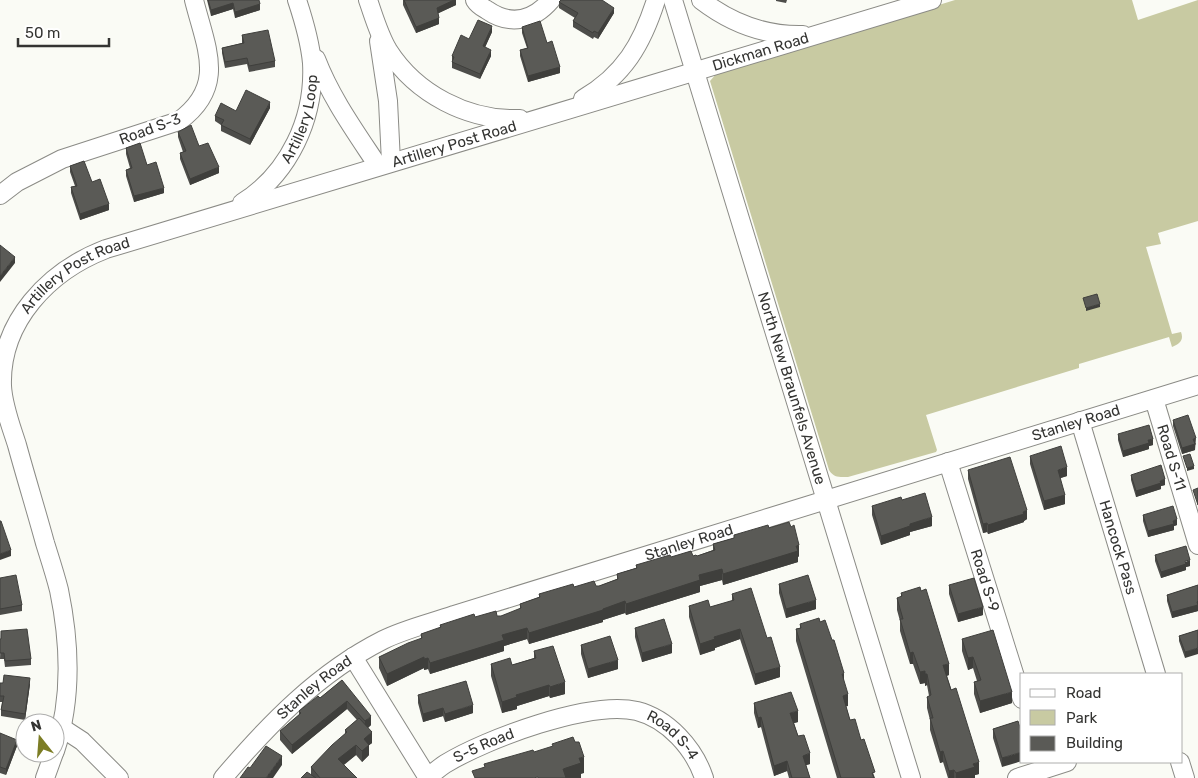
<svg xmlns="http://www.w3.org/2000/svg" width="1198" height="778" viewBox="0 0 1198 778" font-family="Rubik,sans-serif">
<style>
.green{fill:#c8caa2}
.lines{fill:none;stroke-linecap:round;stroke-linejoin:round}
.minor-casing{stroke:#8b8b86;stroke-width:20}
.minor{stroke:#fff;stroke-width:18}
.wall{fill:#4d4d4a}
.shaded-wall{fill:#3f3f3c}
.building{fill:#5a5a56;stroke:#3f3f3c}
.labels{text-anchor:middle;stroke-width:5;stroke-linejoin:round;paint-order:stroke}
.street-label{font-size:15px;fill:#343432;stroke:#fff}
</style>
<rect width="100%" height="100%" fill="#fafbf5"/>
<!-- green -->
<path class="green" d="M955,0H1132L1138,20L1198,0V221L1158,233L1161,244L1146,247L1172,334L1181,332C1184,340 1180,344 1172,347L1169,337L1079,364V368L926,415L937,450L936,452L848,477C839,477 834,478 829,470L710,81L717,73Z"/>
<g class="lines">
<defs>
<g id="minor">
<path d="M368,0C374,17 379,35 388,50C416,94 468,121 520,119"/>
<path d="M475,0C478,5 482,7 487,10C510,26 533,21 551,0"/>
<path id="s1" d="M673,0L911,778"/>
<path d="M701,0C731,23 765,36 803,35"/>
<path d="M379,41L388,101L391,162"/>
<path d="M316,59C331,98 355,131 378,166"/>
<path d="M583,99C624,75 642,44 656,0"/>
<path d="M0,195L17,182L62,159L179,121C227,86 206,48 194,0"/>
<path id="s2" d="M242,203C289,174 315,118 312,63C310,41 304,21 297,0"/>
<path id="s3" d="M1154,399L1198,545"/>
<path id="s4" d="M1080,421L1156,674"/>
<path id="s5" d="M948,462L1022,699"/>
<path d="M353,657L428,778"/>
<path d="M62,728L82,741L119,778"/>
<path id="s6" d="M55,751C72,700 70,643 59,590C55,574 50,559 45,543C36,510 26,478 17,445C11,426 3,406 2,386C0,321 49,271 106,249L932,0"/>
<path d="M1180,762L1185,778"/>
<path d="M45,778L54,753"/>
<path id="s7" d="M223,778C269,724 318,673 383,640C405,629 431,623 454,615L1198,385"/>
<path id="s8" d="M427,778C433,773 439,768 445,764C486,739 590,700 637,711C668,719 694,748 704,778"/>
<path d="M1017,778L1067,762"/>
</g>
</defs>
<!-- minor casing -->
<use href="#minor" class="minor-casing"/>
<!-- minor -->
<use href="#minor" class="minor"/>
</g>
<!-- wall -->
<path class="wall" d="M207,0H259L260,10L235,18L233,9L211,16Z
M403,0H456V5L438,13L439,24L416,33L403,5Z
M776,0H787L786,3L776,1Z
M559,2L614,13L598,39L594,37L593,39L573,27V21L575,18L559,8Z
M522,27L547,43L560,73L528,82L520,56V50L527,48L522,33Z
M492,32L485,47L491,56L480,79L452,68V56L469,39Z
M242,35L275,61V67L249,72L247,64L225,68L222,53V48L242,43Z
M270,108L250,145L221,131V125L215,121V116L236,111Z
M178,132L199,146L219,173L190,185L180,159V153L183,152L178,137Z
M126,148L147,165L164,193L134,202L126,176V170L130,168L126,154Z
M70,166L92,182L109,210L80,220L71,193V187L75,186L70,172Z
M1173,420L1196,444L1195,445V450L1182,454L1173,426Z
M1118,434L1153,445L1149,446V449L1123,457L1118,440Z
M1030,456L1067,476L1060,478L1065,504L1044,510L1030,464Z
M968,470L1027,519L1024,521V522L988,534L987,532L983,533L968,479Z
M1131,475L1165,485L1161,486V489L1136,497L1131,480Z
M902,500L932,526L910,532V535L881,545L872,515V506Z
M1143,515L1177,525L1174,526V530L1148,537L1143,521Z
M769,528L799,556L798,557V562L723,585L722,580L700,586V592L626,615L625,613L603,620V622L529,644L527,639L504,646V651L430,674L428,669L424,670V668L387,686L379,668V657L421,639V634L440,628V625L475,617L501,616L520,609V604L539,597V594L574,587L599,586L617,579V574L636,568V565L671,557L697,556L713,550V544L734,538V535Z
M1155,555L1190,566L1186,567V570L1161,578L1155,561Z
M0,578L22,605V611L0,615Z
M779,584L816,609L786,618L779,593Z
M949,585L983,615L958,622L949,594Z
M1198,585V611L1172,618L1167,601V595Z
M901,593L949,675L947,676L979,774L975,775V778H948L943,762L940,763L930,730V720L927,708V697L929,696L927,685L925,686V683L920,684L913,664H910L900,631V621L897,610V598L901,597Z
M732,594L780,677L755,685L740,639L715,648V650L700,655L689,617V606L710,607L732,601Z
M800,624L844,683L848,706H846L850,720L861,740L875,778H837L796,641V629L800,628Z
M635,628L672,653L642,662L635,637Z
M1198,630L1185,658L1179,641V636Z
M1,631L31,659V665L5,667L4,659H0Z
M962,639L1012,703L980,713L974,694V682L977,681L973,668L968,670L962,651Z
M581,645L618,669L588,678L581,654Z
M534,651L565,694L550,698L549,696L517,706V709L502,713L491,676V664L512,665L534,658Z
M342,680L371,725L368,728L372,743L369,745V755L362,762L356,755L344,765L357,778H301L311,775V767L345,734V730L357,720L347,709L292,754L280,740V731L299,715V711L320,698Z
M0,683L30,684L25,720L1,716V710L2,702H0Z
M418,695L473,713L445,722L443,716L423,722L418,703Z
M754,703L798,722L794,723L798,736L810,764L806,765L810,778H789L787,771L774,776L761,727L758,728L754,713Z
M1018,721L1002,767L993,738V729Z
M0,733L17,746L6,775L0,773Z"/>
<!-- shaded-wall -->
<path class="shaded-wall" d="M454,0H456V5L437,14V8Z
M233,3V9L211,16V10Z
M260,4V10L235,18V12Z
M614,8V13L598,39V33Z
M439,18V24L416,33V27Z
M492,26V32L483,52V46Z
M491,50V56L480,79V74Z
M560,67V73L528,82V76Z
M270,102V108L250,145V139Z
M219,167V173L190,185V179Z
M164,188V193L134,202V196Z
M109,204V210L80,220V214Z
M15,257V263L0,282V276Z
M1100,304V307L1086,311V308Z
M1196,438L1195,450L1182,454V448L1193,439Z
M1153,439V445L1149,446V449L1123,457V451L1148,440Z
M1194,466V469L1187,471V468Z
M1067,467V476L1058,479V470Z
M1165,479V485L1161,486V489L1136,497V491L1160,481Z
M1065,495V504L1044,510V501Z
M1027,510V519L1024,521V522L988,534V525Z
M932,517V526L910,532V535L881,545V536L910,524Z
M1177,519V525L1174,526V530L1148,537V531Z
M987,523V532L983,533V524Z
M799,545V556L798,557V562L723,585V574Z
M11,550V556L0,560V554Z
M1190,560V566L1186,567V570L1161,578V572Z
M722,569V580L700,586V592L626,615V604L699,575Z
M816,600V609L786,618V609Z
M625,601V613L603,620V622L529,644V633Z
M1198,601V611L1172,618V612Z
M983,607V615L958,622V614Z
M527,628V639L504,646V651L430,674V663L502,635Z
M740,629V639L715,648V650L700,655V644L714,637Z
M672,644V653L642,662V653Z
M1198,648V654L1185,658V652Z
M913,652V664H910V653Z
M424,657V668L387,686V674Z
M973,657V668L968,670V658Z
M428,658V669L424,670V659Z
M618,660V669L588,678V669Z
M949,664V675L943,676V665Z
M780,667V677L755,685V674Z
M925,671V683L920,684V672Z
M844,673V684L842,674Z
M925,674H927V685L925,686Z
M30,678V684L25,720V714Z
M565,682V694L550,698V687Z
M549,685V696L517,706V709L502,713V702L516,695Z
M1012,692V703L980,713V701Z
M848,694V706L843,707V696Z
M347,701V709L292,754V745Z
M473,705V713L445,722V714Z
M443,708V716L423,722V714Z
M798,711V722L790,724V713Z
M371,716V725L365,730V721Z
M761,717V727L758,728V718Z
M372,732V743L364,749V739Z
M17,740V746L6,775V769Z
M356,745V755L338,769V759Z
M369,745V755L362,762V751Z
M943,751V762L940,763V752Z
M1022,752V761L1002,767V758Z
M810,753V764L803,766V756Z
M282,756V765L273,778H266Z
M584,757V773L581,774V778H563V769L579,758Z
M787,761V771L774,776V766Z
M979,762V774L975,775V778H956V773L973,764Z
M954,770V778H949V771Z"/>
<!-- building -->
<path class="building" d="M208,0H259L260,4L235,12L233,3L211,10Z
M404,0H454L437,8L439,18L416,27Z
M561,0H602L614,8L598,33L594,31L593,33L573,21L578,13L559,2Z
M478,20L492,26L483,46L491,50L480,74L452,62L454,57L452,56L461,35L469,39Z
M540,21L547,43L552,41L560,67L528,76L520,50L528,48L522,27Z
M268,30L275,61L249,66L247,58L225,62L222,48L244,43L242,35Z
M246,90L270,102L250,139L221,125L224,120L215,116L221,103L236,111Z
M191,125L199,146L208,143L219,167L190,179L180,153L186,151L178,132Z
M140,143L147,165L156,162L164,188L134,196L126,170L132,168L126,148Z
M84,161L92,182L100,179L109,204L80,214L71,187L77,186L70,166Z
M0,245L15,257L0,276Z
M1097,294L1100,304L1086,308L1083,298Z
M1188,415L1196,438L1193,439L1195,444L1182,448L1173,420Z
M1149,425L1153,439L1148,440L1149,443L1123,451L1118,434Z
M1061,446L1067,467L1058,470L1065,495L1044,501L1030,456Z
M1190,454L1194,466L1187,468L1183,456Z
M1010,457L1027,510L1023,512L1024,514L988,525L987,523L983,524L968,470Z
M1161,465L1165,479L1160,481L1161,483L1136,491L1131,475Z
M1198,488V505L1193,490Z
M925,493L932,517L910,524V526L881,536L872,506L901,497L902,500Z
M1173,506L1177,519L1173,521L1174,524L1148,531L1143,515Z
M0,521H1L11,550L0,554Z
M789,522L791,527L794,525L799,545L796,546L798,551L723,574L722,569L699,575L700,580L626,604L625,601L603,609V610L529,633L527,628L502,635L504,640L430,663L428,658L424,659V657L387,674L379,657L408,643L422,638L421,634L441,627L440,625L474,614L475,617L496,611L497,616H501L521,608L520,604L540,597L539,594L573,584L574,587L594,581L596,586H599L618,579L617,574L637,568L636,565L670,555L671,557L691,551L693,556L696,555L697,556L715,550L713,544L734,538V535L768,525L769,528Z
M1186,546L1190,560L1185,561L1186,564L1161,572L1155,555Z
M16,575L22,605L0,609V578Z
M808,575L816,600L786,609L779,584Z
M974,578L983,607L958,614L949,585Z
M1198,585V601L1197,602L1198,605L1172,612L1167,595Z
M920,587L921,591L926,589L949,664L943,665L951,690L956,688L979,762L973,764L975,767L956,773L954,770L949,771L943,751L940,752L930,718H933L927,697L931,695L927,674H925V671L920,672L913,652L910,653L900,619H903L897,598L902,596L901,593Z
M751,588L767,638L771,637L780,667L755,674L740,629L714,637L715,639L700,644L689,606L708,600L710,607L734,600L732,594Z
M819,618L820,622L825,620L832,640H834L844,673L842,674L848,694L843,696L850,720L855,719L861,740L864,739L875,772L872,773L874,778H841L796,629L801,628L800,624Z
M664,619L672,644L642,653L635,628Z
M27,629L31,659L5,661L4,653H0V639H1V631Z
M993,630L1012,692L980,701L974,682L981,680L973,657L968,658L962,639Z
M1198,630V648L1185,652L1179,636Z
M610,636L618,660L588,669L581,645Z
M553,646L565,682L550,687L549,685L516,695L517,697L502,702L491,664L510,658L512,665L536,658L534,651Z
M4,675L30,678L25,714L1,710L4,696H0V683H3Z
M342,680L371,716L365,721L347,701L292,745L280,731L301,713L299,711L318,696L320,698Z
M466,681L473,705L445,714L443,708L423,714L418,695Z
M791,692L798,711L790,713L798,736L804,735L810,753L803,756L810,778H792L787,761L774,766L761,717L758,718L754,703Z
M359,718L372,732L364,739L369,745L362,751L356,745L338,759L357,778H320L311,767L332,745L347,732L345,730Z
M1018,721L1022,734V752L1002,758L993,729Z
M0,733L17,740L6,769L0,767Z
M573,737L575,742H579L584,757L579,758L581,763L563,769L566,778H538V777L533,778H475L472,771L485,767L484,764L533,750L534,752L553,746L552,744Z
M266,746L282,756L266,778H240L248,767L250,768Z
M307,772L316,778H301Z"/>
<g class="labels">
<!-- street labels -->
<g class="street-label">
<text dy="5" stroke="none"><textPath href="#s6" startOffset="1242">Dickman Road</textPath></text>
<text dy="5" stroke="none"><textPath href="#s2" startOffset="106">Artillery Loop</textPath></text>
<text transform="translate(150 129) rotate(-20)" y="5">Road S-3</text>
<text dy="5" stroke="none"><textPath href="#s6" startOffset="922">Artillery Post Road</textPath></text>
<text dy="5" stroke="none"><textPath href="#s6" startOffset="518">Artillery Post Road</textPath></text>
<text dy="5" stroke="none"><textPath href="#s1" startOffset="406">North New Braunfels Avenue</textPath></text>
<text dy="5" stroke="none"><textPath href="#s7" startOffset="939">Stanley Road</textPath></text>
<text dy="5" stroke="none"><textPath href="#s3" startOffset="61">Road S-11</textPath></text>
<text dy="5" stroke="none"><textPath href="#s7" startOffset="534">Stanley Road</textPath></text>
<text dy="5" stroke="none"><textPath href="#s4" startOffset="132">Hancock Pass</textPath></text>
<text dy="5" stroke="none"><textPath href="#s5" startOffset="124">Road S-9</textPath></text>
<text dy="5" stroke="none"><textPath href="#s7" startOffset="129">Stanley Road</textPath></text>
<text dy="5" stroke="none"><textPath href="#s8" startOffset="269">Road S-4</textPath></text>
<text dy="5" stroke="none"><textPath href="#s8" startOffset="66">S-5 Road</textPath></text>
</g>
</g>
<!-- legend -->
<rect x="1020" y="673" width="162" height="90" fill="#ffffff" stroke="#aeaead"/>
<rect x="1030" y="689" width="25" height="8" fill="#ffffff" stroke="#aeaead"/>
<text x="1066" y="698" font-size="15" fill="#343432">Road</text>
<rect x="1030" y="710" width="25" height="15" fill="#c8caa2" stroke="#aeaead"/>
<text x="1066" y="723" font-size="15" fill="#343432">Park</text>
<rect x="1030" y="736" width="25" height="15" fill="#5a5a56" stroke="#aeaead"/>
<text x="1066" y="748" font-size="15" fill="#343432">Building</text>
<!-- north arrow -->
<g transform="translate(40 738) rotate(343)"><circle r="24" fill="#ffffff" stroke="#aeaead"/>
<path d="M0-4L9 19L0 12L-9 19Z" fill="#7c7d25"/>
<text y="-8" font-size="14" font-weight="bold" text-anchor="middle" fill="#343432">N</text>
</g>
<!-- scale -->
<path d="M18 38v8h91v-8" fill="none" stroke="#343432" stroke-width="2.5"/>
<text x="25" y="38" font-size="15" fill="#343432" stroke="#ffffff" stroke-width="4" paint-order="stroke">50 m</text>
</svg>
